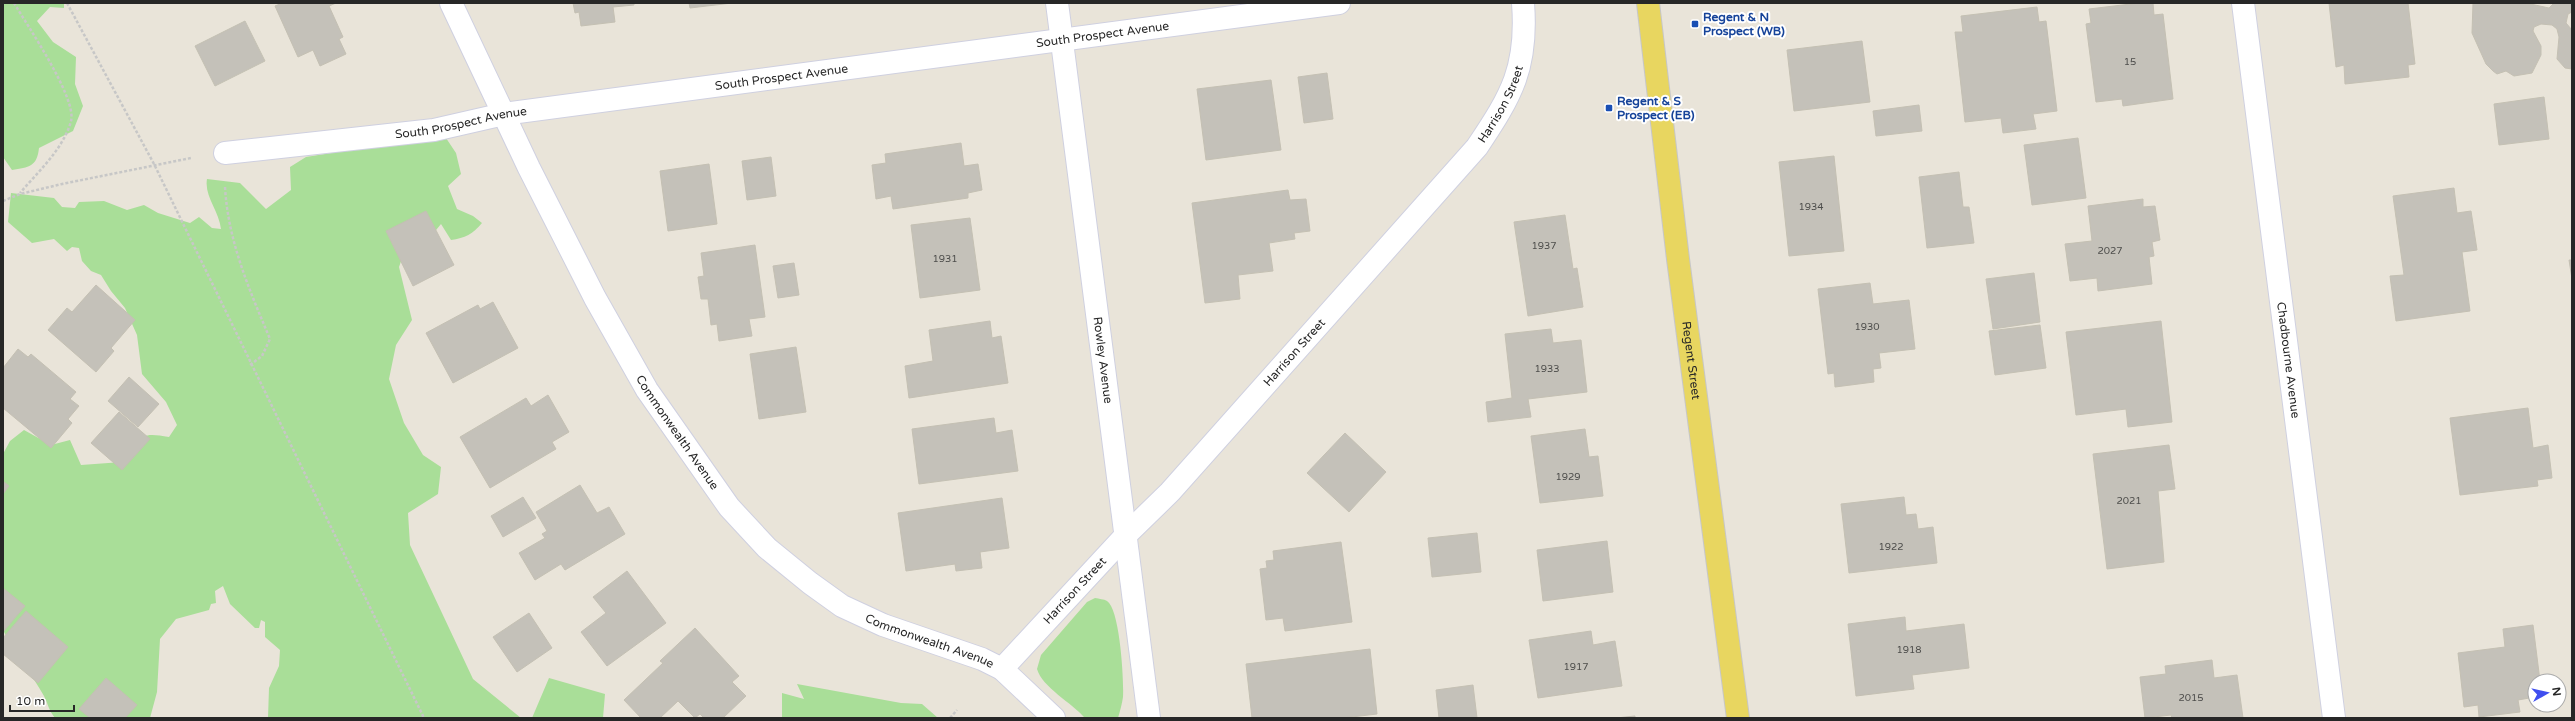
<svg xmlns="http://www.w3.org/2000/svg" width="2575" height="721" viewBox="0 0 2575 721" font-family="'Varela Round',sans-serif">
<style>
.green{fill:#a9de98}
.building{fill:#c4c1b9;stroke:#c4c0b3}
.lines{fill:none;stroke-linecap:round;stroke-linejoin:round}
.minor-casing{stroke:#cfd0e0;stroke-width:24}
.major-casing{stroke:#c7c7c7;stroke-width:24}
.path{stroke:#c7c7c7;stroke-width:2.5;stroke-dasharray:3 2;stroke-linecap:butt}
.minor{stroke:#fff;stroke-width:22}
.major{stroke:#e8d660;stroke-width:22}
.transit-dot{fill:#1a4fb4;stroke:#fff;stroke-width:1.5}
.labels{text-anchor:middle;stroke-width:4;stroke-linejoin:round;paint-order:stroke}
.number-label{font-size:10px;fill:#4e4e4c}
.transit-label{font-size:12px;font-weight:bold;fill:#164399;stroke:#fff;text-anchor:start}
.street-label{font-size:12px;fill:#272727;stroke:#fff}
</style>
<rect width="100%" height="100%" fill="#e9e4d9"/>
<!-- green -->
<path class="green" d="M3,3H64V8L50,7L37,21L53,42L76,57L75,84L83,106L73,131L39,148C37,167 29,167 12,170L3,157Z
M444,135L456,153L461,174L448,186L457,209L473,216L482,223C473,234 465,238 451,240L441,224L432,235L405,250L399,267L412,320L396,345L389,379L404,423L423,455L441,467L438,494L408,513L410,545L473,679L521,718H268L269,688L279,666L280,650L265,637V622L261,620L259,628H255L230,604L223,586L215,591L216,603L211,604L209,610L176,619L160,639L157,692L150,718H55C49,711 48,704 44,696C31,673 15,654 3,630V454L10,441L24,430L51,445L70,440L81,465L122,462C139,438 138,431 169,437L177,425L166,402L142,374L137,335L125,308L111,291L101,275L91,271L82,261L79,248L72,247L67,251L54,239L32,243L8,222L11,193L54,198L62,207L75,208L79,202L104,201L127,210L144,205L158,213L190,223L199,217L212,228L221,229C219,211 204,196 207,179L240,183L266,209L291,190L290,167L306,157Z
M1095,598C1099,599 1104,599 1107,601C1120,609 1124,681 1123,697C1122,704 1120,711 1118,718H1085C1072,703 1042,687 1037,669L1041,655L1087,602Z
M549,678L605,694L603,718H532Z
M797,684L901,703L922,704L938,718H782V693L804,699Z"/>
<!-- building -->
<path class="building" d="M282,3H336L329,6L343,37L339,39L346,54L320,66L313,50L298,57L275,6Z
M573,3H634V5L613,7L615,22L581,26L579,12L575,13Z
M689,3H732L690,8Z
M2139,3H2153L2154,15L2163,14L2173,99L2123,106L2122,99L2096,102L2086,24L2091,23L2089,9Z
M2329,3H2408L2415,64L2408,65L2409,77L2345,84L2344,65L2336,67Z
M2473,3H2526L2549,8L2554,3H2572V12L2568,14L2566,23L2572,30V69L2565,68L2557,59L2559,37L2557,29L2552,25L2541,24L2534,27L2533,31L2541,46V55L2532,73L2514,76L2506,71L2497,74L2493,71L2486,64L2472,33Z
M2037,7L2039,22L2046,21L2057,111L2033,114L2036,129L2003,133L2001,118L1965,122L1955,32H1963L1961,16Z
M245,21L265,61L215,86L195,46Z
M1862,41L1870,102L1794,111L1787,50Z
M1327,73L1333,119L1304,123L1298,77Z
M1271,80L1281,150L1206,160L1197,89Z
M2544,97L2549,139L2499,145L2494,104Z
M1919,105L1922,131L1876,136L1873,111Z
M2078,138L2086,198L2032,205L2024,145Z
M961,143L964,166L978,164L982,190L968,193V198L893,209L891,196L876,199L872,165L886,163L885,154Z
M1834,156L1844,251L1789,256L1779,162Z
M771,157L776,196L747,200L742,161Z
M709,164L717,224L668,231L660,171Z
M1959,172L1963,207H1969L1974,243L1927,248L1919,177Z
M2454,188L2457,213L2471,211L2477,250L2462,252L2470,311L2396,321L2390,276L2404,275L2393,196Z
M1288,190L1290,200L1306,199L1310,231L1294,233L1295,239L1269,243L1273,271L1238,275L1240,299L1205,303L1192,203Z
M2143,199V207L2155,206L2160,240L2152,242L2154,256L2149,257L2152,284L2098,291L2097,278L2070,281L2065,244L2092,241L2088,206Z
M426,211L454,265L413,286L386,231Z
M1565,215L1573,269L1577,268L1583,307L1528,316L1514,222Z
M970,218L980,290L920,298L911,225Z
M755,245L765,317L749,319L752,336L719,341L717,324L711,325L708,299H701L698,277L704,276L701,253Z
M2569,260H2572V279Z
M794,263L799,295L778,298L773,266Z
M2034,273L2040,322L1993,329L1986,279Z
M1870,283L1873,304L1909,300L1915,349L1879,353L1881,368L1873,369L1874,382L1835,387L1834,373L1828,374L1818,289Z
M96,285L135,320L111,348L114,351L96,372L48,330L67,308L72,312Z
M493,302L518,348L453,383L426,333L478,305L480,309Z
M990,321L992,338L1001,336L1008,383L909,398L905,366L933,361L929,330Z
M2161,321L2172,422L2128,427L2126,409L2076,415L2066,332Z
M2040,325L2046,368L1995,375L1989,331Z
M1551,329L1553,343L1581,340L1587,392L1528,399L1531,417L1488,422L1486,402L1512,398L1505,334Z
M796,347L806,412L759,419L750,354Z
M18,349L28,357L31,354L76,392L70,399L79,406L68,419L72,423L51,448L3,408V368Z
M129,377L159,404L138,427L108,401Z
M548,395L569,432L552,442L556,449L490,488L460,437L526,398L531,406Z
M2528,408L2533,448L2548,445L2552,478L2537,480L2538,486L2460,495L2450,418Z
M119,412L150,439L122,470L91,443Z
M994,418L996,433L1012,430L1018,471L919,484L912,429Z
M1585,429L1589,457L1598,456L1603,496L1540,503L1531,436Z
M1345,433L1386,472L1349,512L1307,473Z
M2169,445L2175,489L2158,491L2164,562L2107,569L2093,454Z
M3,481L9,486L3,494Z
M580,485L597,513L609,507L625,534L565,570L561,564L535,580L519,553L545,538L542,534L547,531L536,512Z
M523,497L536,518L503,537L491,516Z
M1904,497L1906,515L1916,514L1918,529L1933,527L1937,563L1849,573L1841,504Z
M1002,498L1009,548L980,552L982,568L956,571L955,564L906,571L898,513Z
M1477,533L1481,572L1432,577L1428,538Z
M1607,541L1613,592L1543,601L1537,550Z
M1341,542L1352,622L1285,631L1283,618L1266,620L1260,569L1267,568L1266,561L1274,560L1273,551Z
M627,571L666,623L607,666L581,632L606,613L593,597Z
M3,588L25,606L3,632Z
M26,611L68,647L38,683L3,654V638Z
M529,613L552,648L517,672L493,637Z
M1905,617L1906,631L1964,624L1969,668L1912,675L1914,689L1856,696L1848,624Z
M2533,625L2540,681H2535V697L2518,700L2520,712L2479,717L2478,705L2464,707L2458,653L2505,647L2503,629Z
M695,628L739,676L732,682L746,696L723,718H704L700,714L695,718L678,701L660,718H641L624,700L663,663L660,661Z
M1591,631L1593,645L1615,641L1622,686L1538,698L1529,640Z
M1370,649L1377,714L1343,718H1252L1246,664Z
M2212,660L2214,678L2237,675L2243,718H2172L2171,715L2145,718L2140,677L2166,674L2165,666Z
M106,678L137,705L125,718H90L79,709Z
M1473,685L1477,718H1439L1436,690Z
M1635,716V718H1616Z"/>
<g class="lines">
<defs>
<g id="minor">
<path id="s1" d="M451,3L529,168L595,298L647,390L729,507L767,548L810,583L842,606L883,625L982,659L1002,669L1054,718"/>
<path id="s2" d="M1057,3L1149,718"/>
<path id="s3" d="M2243,3L2334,718"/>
<path id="s4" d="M225,153L434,130L504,114L1339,3"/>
<path id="s5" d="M1002,669L1127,534L1170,492L1477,147C1512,95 1528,67 1523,3"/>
</g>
<g id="major">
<path id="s6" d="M1648,3L1678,259L1738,718"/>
</g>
</defs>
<!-- minor casing -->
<use href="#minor" class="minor-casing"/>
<!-- major casing -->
<use href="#major" class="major-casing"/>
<!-- path -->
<path class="path" d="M14,3C27,25 77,98 71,121C64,148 38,172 20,193
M67,3L154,164L424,718
M225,187C228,241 249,289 270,339L262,356L250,365
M3,201L20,194L62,184L191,158
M950,718L957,710"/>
<!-- minor -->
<use href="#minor" class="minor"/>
<!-- major -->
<use href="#major" class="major"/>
</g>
<!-- markers -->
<g class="transit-dot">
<rect x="1691" y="20" width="8" height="8" rx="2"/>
<rect x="1605" y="104" width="8" height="8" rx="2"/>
</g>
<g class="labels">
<!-- number labels -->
<g class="number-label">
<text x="2130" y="65">15</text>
<text x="1811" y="210">1934</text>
<text x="1544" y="249">1937</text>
<text x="2110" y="254">2027</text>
<text x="945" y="262">1931</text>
<text x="1867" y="330">1930</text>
<text x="1547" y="372">1933</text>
<text x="1568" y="480">1929</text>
<text x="2129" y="504">2021</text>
<text x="1891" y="550">1922</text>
<text x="1909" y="653">1918</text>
<text x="1576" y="670">1917</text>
<text x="2191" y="701">2015</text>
</g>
<!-- transit labels -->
<g class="transit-label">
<text x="1703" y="21">Regent &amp; N<tspan x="1703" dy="14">Prospect (WB)</tspan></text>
<text x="1617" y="105">Regent &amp; S<tspan x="1617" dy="14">Prospect (EB)</tspan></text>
</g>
<!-- street labels -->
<g class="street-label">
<text dy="4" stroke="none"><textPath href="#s4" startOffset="886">South Prospect Avenue</textPath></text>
<text dy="4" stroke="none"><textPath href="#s4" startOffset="562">South Prospect Avenue</textPath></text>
<text dy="4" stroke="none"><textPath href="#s5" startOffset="755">Harrison Street</textPath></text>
<text dy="4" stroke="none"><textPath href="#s4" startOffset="238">South Prospect Avenue</textPath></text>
<text dy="4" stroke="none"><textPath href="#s5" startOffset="431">Harrison Street</textPath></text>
<text dy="4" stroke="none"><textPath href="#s2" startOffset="360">Rowley Avenue</textPath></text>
<text dy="4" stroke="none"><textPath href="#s3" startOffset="360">Chadbourne Avenue</textPath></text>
<text dy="4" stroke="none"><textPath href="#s6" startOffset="360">Regent Street</textPath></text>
<text dy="4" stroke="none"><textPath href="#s1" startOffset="486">Commonwealth Avenue</textPath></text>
<text dy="4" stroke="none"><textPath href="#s5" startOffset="107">Harrison Street</textPath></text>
<text dy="4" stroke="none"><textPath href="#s1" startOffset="822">Commonwealth Avenue</textPath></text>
</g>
</g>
<!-- border -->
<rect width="2575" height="721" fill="none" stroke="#272727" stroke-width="8"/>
<!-- north arrow -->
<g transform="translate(2547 693) rotate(82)"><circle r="19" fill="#ffffff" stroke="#a9a9a9"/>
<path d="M0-3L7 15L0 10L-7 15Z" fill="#404fef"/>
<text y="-6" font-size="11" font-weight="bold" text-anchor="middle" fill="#272727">N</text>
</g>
<!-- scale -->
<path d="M10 705v6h64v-6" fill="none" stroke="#272727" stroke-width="2"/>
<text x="16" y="705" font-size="12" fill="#272727" stroke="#ffffff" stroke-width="3" paint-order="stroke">10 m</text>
</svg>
